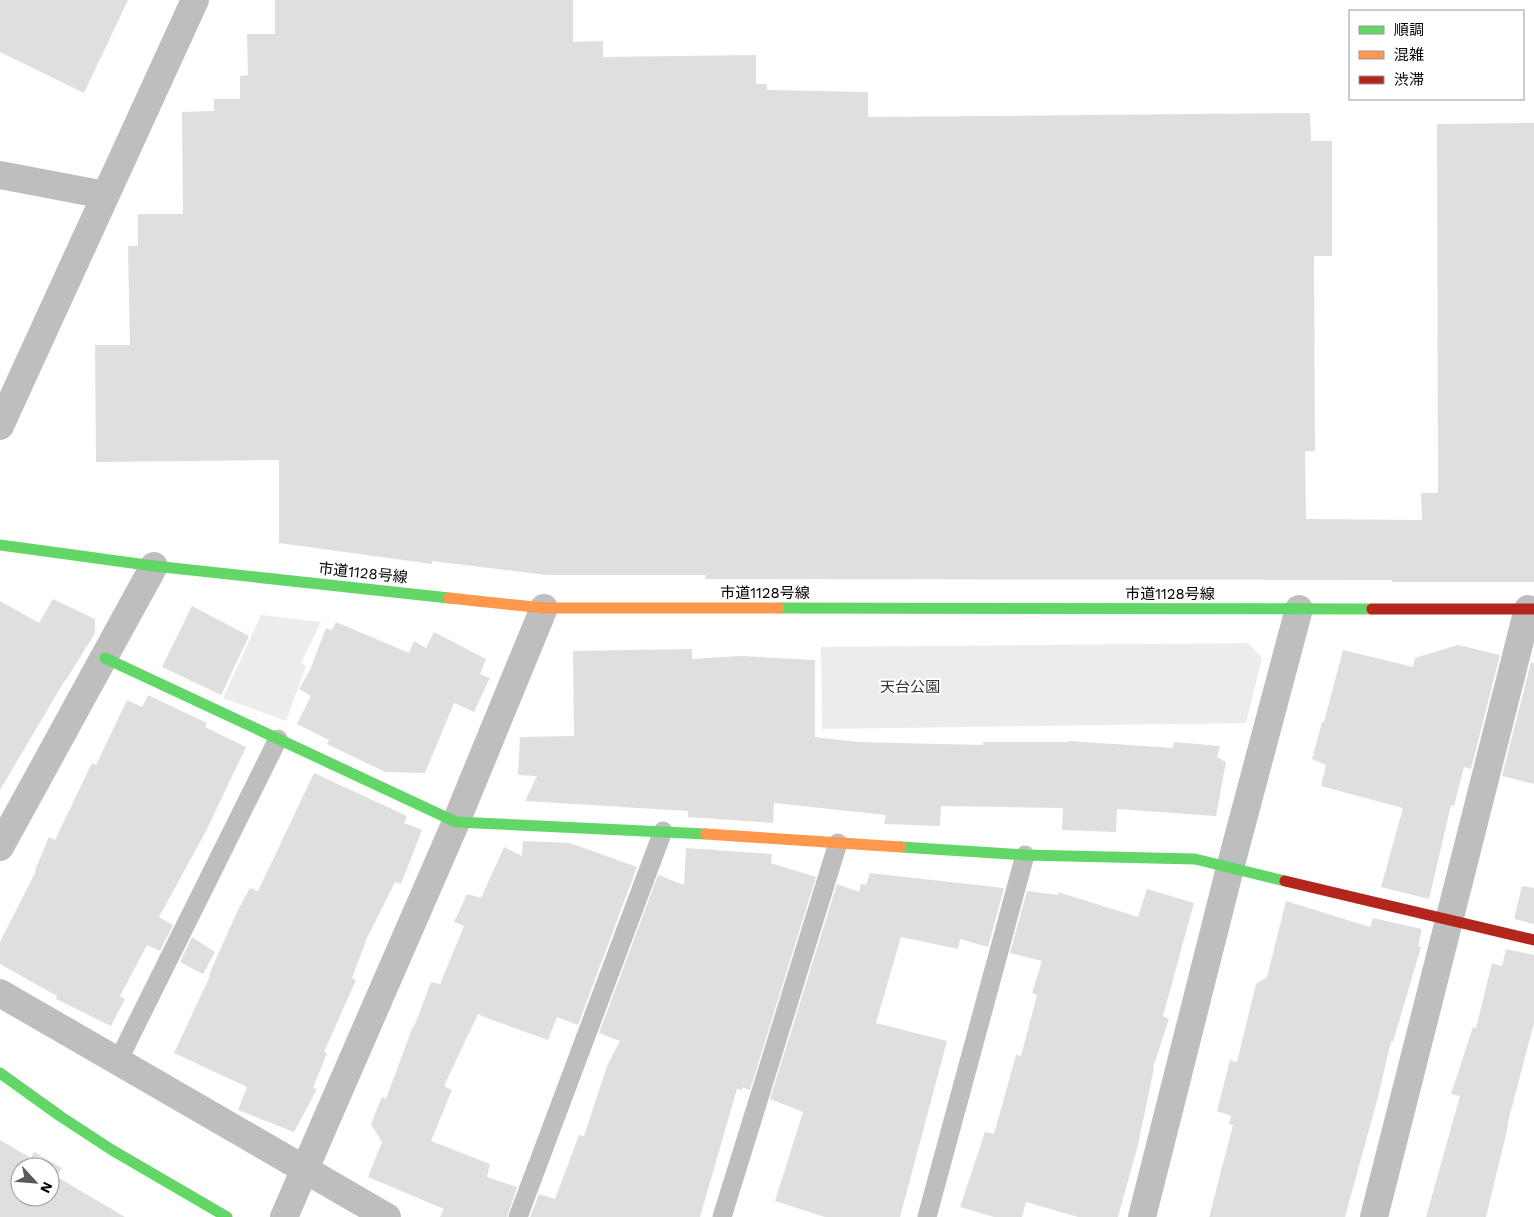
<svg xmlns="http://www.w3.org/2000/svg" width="1534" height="1217" viewBox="0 0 1534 1217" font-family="'Work Sans','Noto Sans JP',sans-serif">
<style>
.green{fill:#ececec}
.building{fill:#dfdfdf;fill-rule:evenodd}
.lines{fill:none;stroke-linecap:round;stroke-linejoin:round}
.lane{stroke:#bebebe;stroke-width:19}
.street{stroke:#bebebe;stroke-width:28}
.fast{stroke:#63d668;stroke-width:11}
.slow{stroke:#ff974d;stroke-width:11}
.jam{stroke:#b3261e;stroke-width:11}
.labels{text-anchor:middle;stroke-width:4;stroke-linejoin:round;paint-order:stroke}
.street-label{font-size:15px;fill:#000;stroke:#fff}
.park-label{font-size:15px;fill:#333;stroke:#fff}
</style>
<rect width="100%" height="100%" fill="#fff"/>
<!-- green -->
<path class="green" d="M261,615L321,622L301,663L306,666L286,721L223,698Z
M1248,643L1262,658L1246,723L822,729L821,647Z"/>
<!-- building -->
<path class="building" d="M0,0H128L84,93L0,52Z
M275,0H573V42L603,41V57L756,55V84H767V90L868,92V117L1310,113L1311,141H1332V256H1314L1315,451H1305L1306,519L1422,520L1421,493H1438L1437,124L1534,123V582H1392V580L705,579L706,575H546L432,561V564L279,543V460L96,462L95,345H130L128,246H138V214H183L182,112L214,111V99H240V76L248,75L247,34H275Z
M53,599L95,619V633L66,680H65L0,790V601L39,623Z
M192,606L249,636L221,695L162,667Z
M336,622L409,653L414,641L426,648L434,632L486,659L480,674L490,678L474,712L454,703L425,773L385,772L327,744L329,740L297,724L311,696L299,689L310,670L326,628L332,630Z
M1458,645L1500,655L1471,769L1464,767L1454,806L1451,805L1429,899L1381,887L1403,808L1321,786L1326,765L1312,759L1322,722H1324L1343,650L1413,667L1415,658Z
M692,649V659L740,656L815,660V737L858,742L983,745V742H1068V741L1173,748L1174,742L1220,746L1217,757L1226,762L1216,816L1117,809L1116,832L1062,830L1063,808L941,806L940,826L884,824L886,815L774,803L773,823L688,817V811L525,801L537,776L518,775L520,737L574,736L573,651Z
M1531,662L1534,663V784L1502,776Z
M148,695L207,723L205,727L246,747L206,831L159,917L173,925L160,951L147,945L120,996L125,999L111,1026L56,999L57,996L0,964V942L36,871L35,870L49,837L55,840L92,763L96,765L127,700L142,707Z
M314,773L407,816L404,823L422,830L401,884L395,882L367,938L352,978L356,980L324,1052L327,1053L313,1088L317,1089L294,1132L238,1110L247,1087L174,1053L210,976L209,975L237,912L250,888L258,891Z
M523,841L570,843L637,867L578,1025L557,1017L548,1040L484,1017L478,1014L444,1086L452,1090L431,1141L490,1164L487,1177L517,1187L507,1217H440L444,1209L368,1177L382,1142L371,1124L382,1097L386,1099L413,1026L414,1027L431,982L440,984L464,926L454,922L467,894L481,898L504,847L522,856Z
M686,848L772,854L771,863L816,877L750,1090L742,1087V1090L737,1089L700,1217H530L539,1194L555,1199L579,1135L584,1136L607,1066L620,1041L599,1033L658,875L684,885Z
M870,873L1004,888L988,947L960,939L958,949L901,937L876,1023L947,1041L900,1217H825L775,1201L803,1112L770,1099L837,884L859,892L861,884L866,885Z
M1522,886L1534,888V924L1514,919Z
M1147,889L1194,903L1163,1016L1169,1019L1153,1068H1154L1138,1145L1118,1217H1078L1026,1202L1022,1217H994L960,1207L985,1132L994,1134L1016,1055L1021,1056L1037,995L1032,993L1042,961L1010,953L1027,891L1058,895V892L1138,917Z
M1286,901L1370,927L1373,918L1422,929L1418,946L1421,947L1393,1042L1391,1041L1378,1097L1345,1217H1209L1233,1125L1229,1124L1231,1116L1217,1111L1230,1060L1237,1062L1256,984L1267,977Z
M192,937L215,952L203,974L180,962Z
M1506,949L1534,955V1023L1507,1126H1508L1486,1217H1426L1460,1096L1451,1094L1473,1027L1476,1028L1492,963L1502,966Z
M0,1140L31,1158L34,1152L62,1168L57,1177L125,1217H0ZM20,1167H50V1197H20Z"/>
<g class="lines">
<!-- lane -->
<path class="lane" d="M118,1061L278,739
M518,1217L663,831
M722,1217L838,843
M927,1217L1025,855"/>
<!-- street -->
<path class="street" d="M0,175L105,195
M0,426L195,0
M0,847L154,566
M0,993L387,1217
M284,1217L456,822L544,608
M1142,1217L1230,868L1299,609
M1374,1217L1528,609"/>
<!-- fast -->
<path class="fast" d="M0,545L154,566L449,598
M779,608L1372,609
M105,658L456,822L706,834
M901,847L1025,855L1195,859L1285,881
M0,1073L60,1116L112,1150L227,1217"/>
<!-- slow -->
<path class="slow" d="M449,598L544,608H779
M706,834L901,847"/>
<!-- jam -->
<path class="jam" d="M1372,609H1534
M1285,881L1534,940"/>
</g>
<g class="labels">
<!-- street labels -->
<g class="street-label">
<text transform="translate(363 573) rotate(6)" y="5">市道1128号線</text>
<text x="765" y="598">市道1128号線</text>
<text x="1170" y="599">市道1128号線</text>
</g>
<!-- park labels -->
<g class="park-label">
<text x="910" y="692">天台公園</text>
</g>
</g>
<!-- legend -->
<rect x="1349" y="10" width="175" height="90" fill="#ffffff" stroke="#999999"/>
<rect x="1359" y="26" width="25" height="8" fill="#63d668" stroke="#999999"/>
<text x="1394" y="35" font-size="15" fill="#000000">順調</text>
<rect x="1359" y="51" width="25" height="8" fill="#ff974d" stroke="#999999"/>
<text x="1394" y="60" font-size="15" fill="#000000">混雑</text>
<rect x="1359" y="76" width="25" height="8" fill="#b3261e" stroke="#999999"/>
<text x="1394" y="85" font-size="15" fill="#000000">渋滞</text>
<!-- north arrow -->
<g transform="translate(35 1182) rotate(116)"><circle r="24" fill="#ffffff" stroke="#999999"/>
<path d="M0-4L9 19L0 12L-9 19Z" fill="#595959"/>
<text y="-8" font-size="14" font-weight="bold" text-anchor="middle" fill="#000000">N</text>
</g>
</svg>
